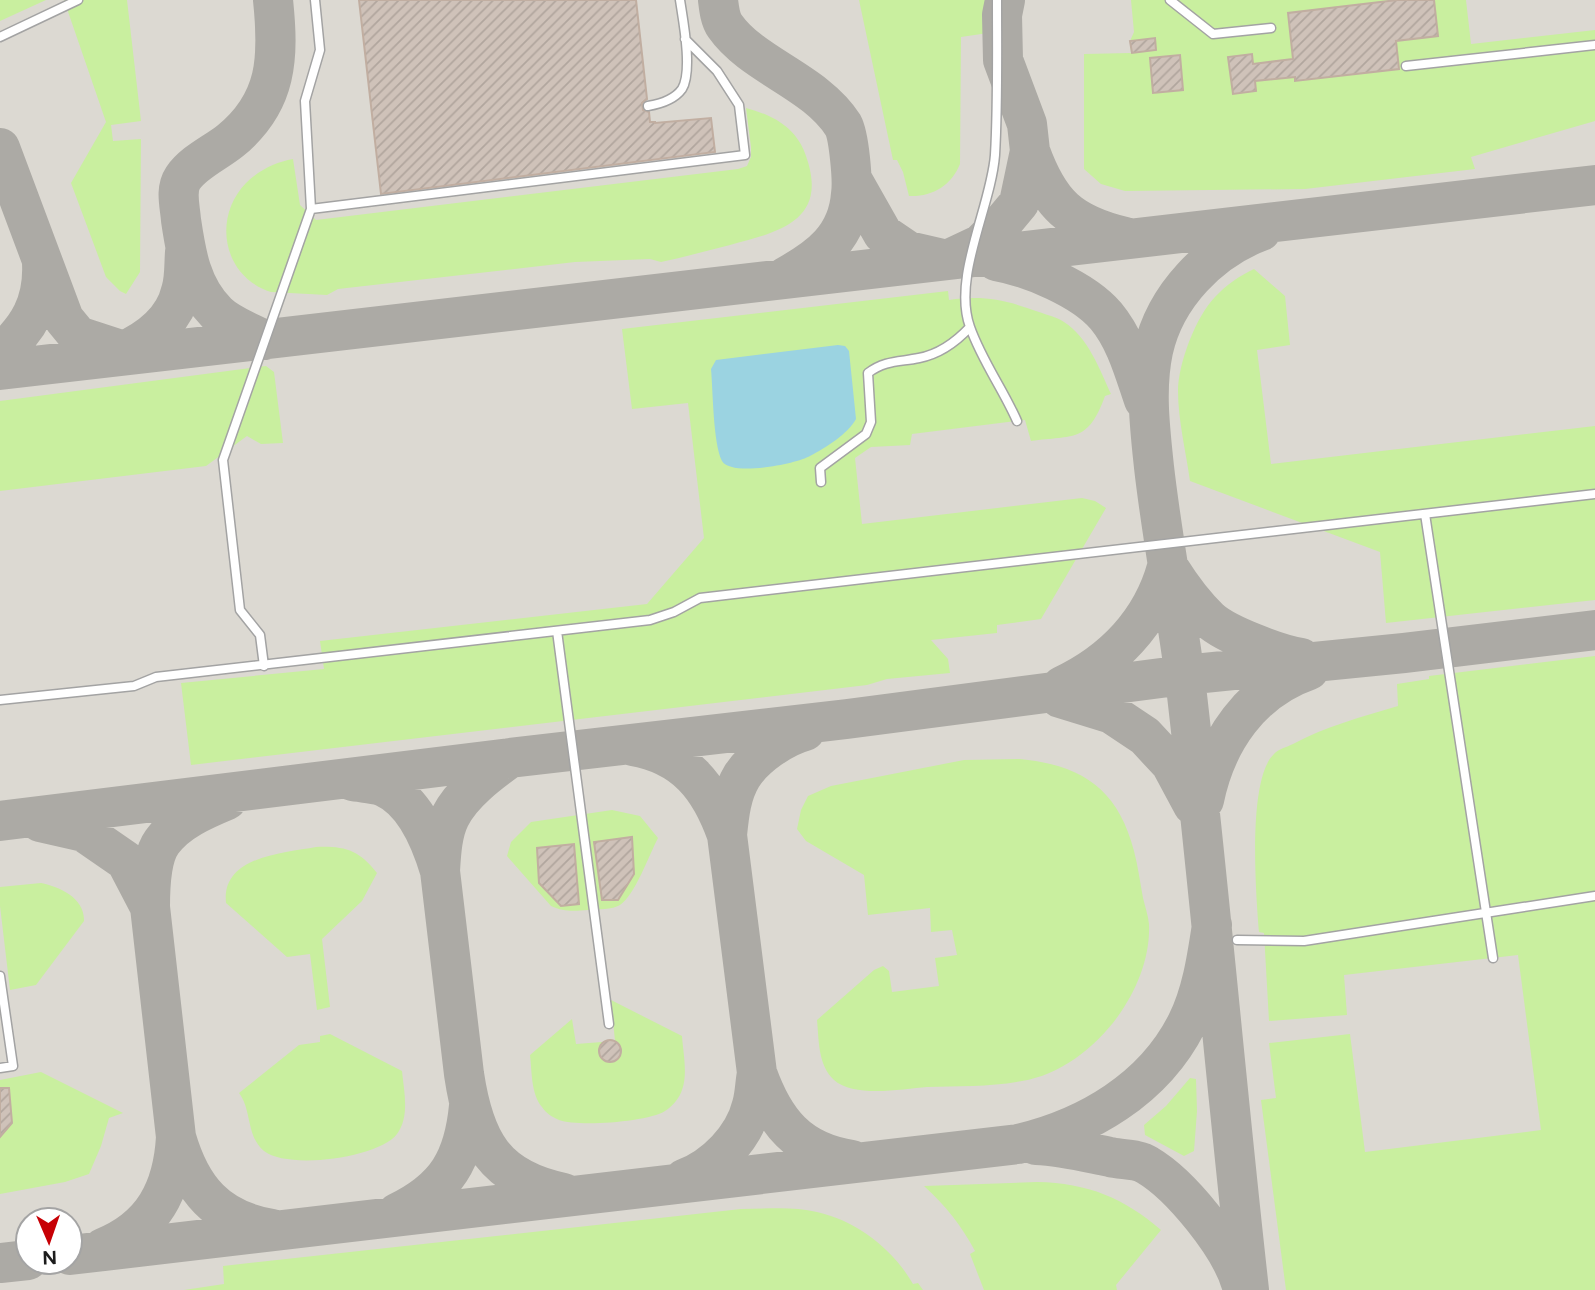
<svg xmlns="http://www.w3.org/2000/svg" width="1595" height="1290" viewBox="0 0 1595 1290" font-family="Figtree,sans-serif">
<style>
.airport{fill:#dcd9d2;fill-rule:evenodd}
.grass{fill:#c9ef9f}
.water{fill:#9bd3e1}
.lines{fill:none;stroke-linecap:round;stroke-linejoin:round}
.taxiway{stroke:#acaaa5;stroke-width:40}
.building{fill:url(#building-hatch);stroke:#c1aea1;stroke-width:2}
.service-casing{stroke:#a3a3a3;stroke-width:11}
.service{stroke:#fff;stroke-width:8}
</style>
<defs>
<pattern id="building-hatch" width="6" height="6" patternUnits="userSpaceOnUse" patternTransform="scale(1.75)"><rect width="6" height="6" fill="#cfc2b9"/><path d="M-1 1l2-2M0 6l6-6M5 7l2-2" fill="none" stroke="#b1a69e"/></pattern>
</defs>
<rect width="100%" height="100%" fill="#eee9e0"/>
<!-- airport -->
<path class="airport" d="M0,0H1595V1290H0ZM28,1220H70V1262H28Z"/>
<!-- grass -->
<path class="grass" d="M0,0H46L0,21Z
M64,0H127L141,121L111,125L113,141L141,139L140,272L126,294L120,291L106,277L71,183L106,122Z
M859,0H990L988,33L961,37L960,164C951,186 932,197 909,196L903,172L897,160H893Z
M1131,0H1466L1471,44L1595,30V121L1471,157L1475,169L1305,189L1125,191L1101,184L1084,169V54L1131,53L1130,41L1134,32Z
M746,108C773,115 797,128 806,156C829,221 779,232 730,245C707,251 684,257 661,262L650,259L575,262L338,289L327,295L271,292C223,277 212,218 246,183C259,170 276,162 293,159L300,205L316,220L738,169L747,166L751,157V147Z
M1254,269L1285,296L1290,345L1257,350L1271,464L1595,426V600L1386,623L1380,552L1190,481C1186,452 1178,420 1178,391C1178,364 1196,316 1215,297C1226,285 1239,276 1254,269Z
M948,291L949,300C984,295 1006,300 1039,312C1047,315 1057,317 1064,322C1088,337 1100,370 1111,394L1105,396C1088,443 1074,435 1031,441L1025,420L912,434L910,445L871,447L855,458L862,524L1082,498L1095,501L1106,508L1041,619L997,625V633L931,640L948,659L950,673L887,679L867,685L191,765L181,683L324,669L320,641L647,604L704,538L688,403L632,409L622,329Z
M266,366L274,372L283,443L261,444L247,436L206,466L0,491V401Z
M1595,656V1290H1286L1261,1100L1276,1098L1269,1043L1350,1034L1365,1152L1541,1130L1518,955L1344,975L1347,1015L1269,1021L1264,933L1259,932C1256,895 1247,779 1274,754C1278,749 1287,747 1293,744C1326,726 1362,717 1398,706L1397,684L1429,679V676Z
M1020,759C1082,765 1118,789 1134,851C1138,866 1140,882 1143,898C1145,906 1148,915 1149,924C1152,992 1090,1070 1022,1081C992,1087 958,1086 927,1087C902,1089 854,1098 834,1080C818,1065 819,1041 817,1020L874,970L883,966L889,971L892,992L939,986L935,958L957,955L952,930L931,932L930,908L868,915L864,875L806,841L797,829L801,810L808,796L831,786L964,760Z
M612,810L640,816L658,838C649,855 635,895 620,905C612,910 598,909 588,910C574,911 564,912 551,906L507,856L511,842L531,822Z
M316,847C345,846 359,850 377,873L362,901L322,939L330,1007L317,1010L310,954L287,957L226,903C221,856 284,853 316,847Z
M41,883C60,887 85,898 84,921L36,985L10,990L0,906V887Z
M611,1000L682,1036C683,1052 688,1074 682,1090C680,1097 672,1107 665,1111C648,1122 578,1127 559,1120C552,1117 546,1113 542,1107C531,1094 532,1072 530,1055L572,1019L576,1044L615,1041Z
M330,1034L402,1071C404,1092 410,1116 397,1134C379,1158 288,1170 264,1151C246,1136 252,1110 239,1093L299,1045L320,1042V1036Z
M41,1072L123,1113L109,1118L101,1146L89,1174L65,1182L0,1194V1080Z
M1190,1078L1196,1079L1197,1111L1194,1151L1184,1156L1145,1135L1144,1125L1166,1106Z
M1037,1182C1088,1183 1124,1198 1161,1230L1116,1285L1117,1290H984L970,1254L975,1251C961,1225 946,1206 924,1186Z
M741,1209C765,1209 793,1206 817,1212C857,1221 893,1249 913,1284L918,1283L923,1290H184L224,1284L223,1266Z"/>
<!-- water -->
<path class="water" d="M838,345L845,346L849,351L856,419C848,434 825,448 810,456C796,464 731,477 722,461C713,443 713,390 711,369L716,360Z"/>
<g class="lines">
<!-- taxiway -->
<path class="taxiway" d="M718,0C719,8 720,19 725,26C753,66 815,81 843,125C849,136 853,180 851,194C848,237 820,258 785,277
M0,148L64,319L78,336L127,352
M1030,151C1049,204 1070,224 1125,237
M853,181L883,234L908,251L947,260L981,244L1004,221L1019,203L1030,151L1027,124L1003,60L1002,15L1005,0
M996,261C1030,267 1083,289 1106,316C1126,340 1134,371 1144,400
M264,340C249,332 229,325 217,313C191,287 186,254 181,220C180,206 175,190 183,178C194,162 215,153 230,141C278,102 279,57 273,0
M0,353C29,329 44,302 42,263
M120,353C147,341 174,322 181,291C185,279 184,265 185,252
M0,370L1595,185
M1169,568C1181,587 1194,605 1210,620C1227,635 1278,654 1301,658
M1062,686C1113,662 1152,622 1167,567
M1060,698L1112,714L1145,736L1171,764L1193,805
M633,746C685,755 710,787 727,835L757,1073C774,1121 798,1152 852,1160
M510,758C489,773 462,793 450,817C442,833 441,854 440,871L464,1074C474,1141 494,1179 564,1193
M352,781C362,783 375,783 384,787C415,801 431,841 440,871
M227,800C203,810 177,821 162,842C151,857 150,889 150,907L176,1137C191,1189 217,1220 272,1229
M1204,800C1216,741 1251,690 1309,670
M0,821L510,758L847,719L1184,675L1404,653L1595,630
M40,822L84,832L126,861L150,907
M727,835C729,815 731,794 742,776C755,756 783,737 805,731
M1036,1145C1062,1146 1085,1152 1110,1157C1122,1160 1138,1159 1147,1165C1181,1185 1230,1246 1241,1283
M684,1179C715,1167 744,1138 752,1105C755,1095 755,1083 757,1073
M397,1213C447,1189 464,1159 469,1106
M103,1248C153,1228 173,1190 176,1137
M70,1255L1018,1144C1087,1128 1154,1089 1187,1023C1202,993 1207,958 1212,925
M0,1263L28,1260
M1249,1290C1226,1086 1209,882 1185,678C1176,608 1162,538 1154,467C1150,429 1145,389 1153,351C1165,296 1210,250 1261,231"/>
</g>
<!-- building -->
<path class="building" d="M359,0H636L647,99L642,103L643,110L649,112L650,122H655V123L711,118L715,152L381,194Z
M1397,0H1434L1438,36L1396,41L1399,69L1295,81V77L1255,81L1256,91L1233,94L1228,57L1252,54L1253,64L1293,59L1288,13Z
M1155,38L1156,50L1132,53L1130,41Z
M1180,55L1183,90L1153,93L1150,58Z
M632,837L634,874L618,900H602L594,842Z
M574,844L579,904L561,906L539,883L537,848Z
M599 1051a11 11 0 1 1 22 0a11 11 0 1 1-22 0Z
M0,1088H9L12,1123L0,1137Z"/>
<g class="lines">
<defs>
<path id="service" d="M1170,0L1213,34L1271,28
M0,37L78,0
M1406,66L1595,45
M648,106C660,104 674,100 682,89C693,71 683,20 680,0
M311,209L305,101L320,50L315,0
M970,327C982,361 1003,389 1017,421
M821,482L820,468L866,434L871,422L868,373C885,360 900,362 919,358C940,354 956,342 970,327C952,277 991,207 995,155C998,104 997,51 997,0
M1425,514L1493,958
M557,631L609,1024
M264,666L260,635L240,610L223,460L311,209L745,155L739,105L717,71L685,39
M0,700L134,686L156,677L650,620L674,612L700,598L1595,494
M1237,940L1304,941L1595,896
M0,976L13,1066L0,1068"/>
</defs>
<!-- service casing -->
<use href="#service" class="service-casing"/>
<!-- service -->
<use href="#service" class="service"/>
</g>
<!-- north arrow -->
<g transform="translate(49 1241) rotate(178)"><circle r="33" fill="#ffffff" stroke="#a4a4a4" stroke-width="2"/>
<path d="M0-5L12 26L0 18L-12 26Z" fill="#c70005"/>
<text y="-10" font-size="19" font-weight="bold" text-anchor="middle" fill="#1c1c1c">N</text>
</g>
</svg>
